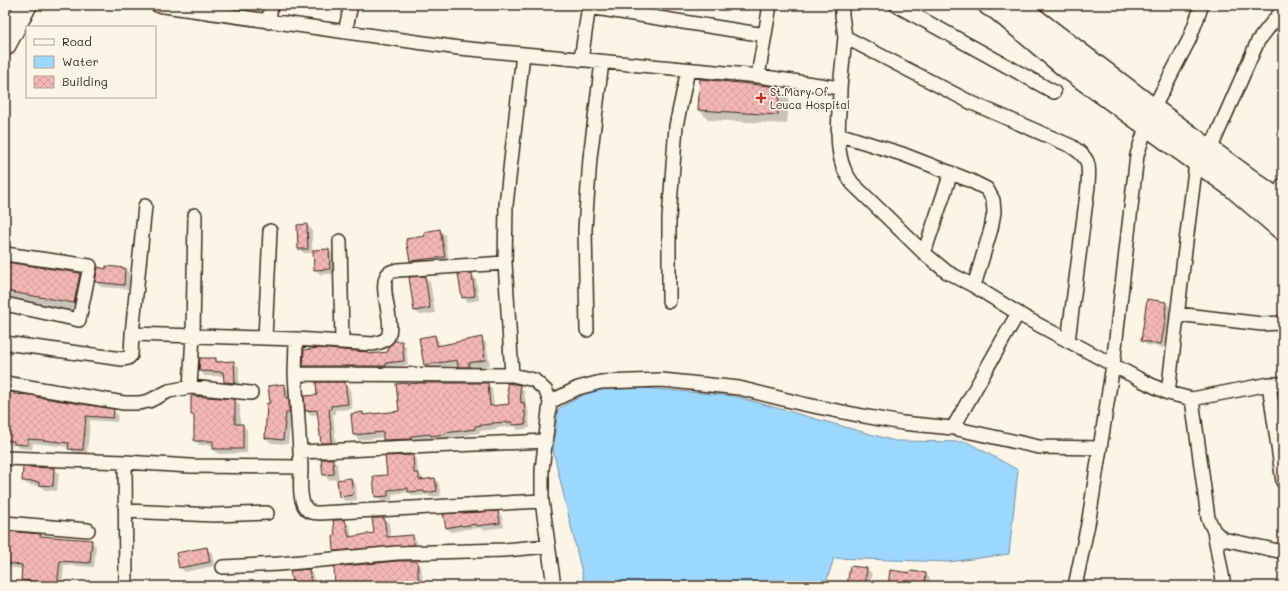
<svg xmlns="http://www.w3.org/2000/svg" width="1288" height="591" viewBox="0 0 1288 591" font-family="Mali,sans-serif">
<style>
.water{fill:#9cd7fd;stroke:#7592a4}
.shadow{fill:#0003}
.building{fill:url(#building-cross-hatch);stroke:#3b2a1e}
.lines{fill:none;stroke-linecap:round;stroke-linejoin:round}
.minor-casing{stroke:#3b2a1e;stroke-width:16}
.primary-casing{stroke:#3b2a1e;stroke-width:24}
.minor{stroke:#fcf5e5;stroke-width:13}
.primary{stroke:#fcf5e5;stroke-width:21}
.poi-dot{fill:#c8321e;stroke:#fcf5e5;stroke-width:1.5}
.labels{text-anchor:middle;stroke-width:3.5;stroke-linejoin:round;paint-order:stroke}
.poi-label{font-size:11px;fill:#3b2a1e;stroke:#fcf5e5;text-anchor:start}
</style>
<defs>
<pattern id="building-cross-hatch" width="8" height="8" patternUnits="userSpaceOnUse"><rect width="8" height="8" fill="#f4b8b6"/><path d="M0 0l8 8M0 8l8-8" fill="none" stroke="#d29e9c"/></pattern>
</defs>
<rect width="100%" height="100%" fill="#fcf5e5"/>
<filter id="ink" filterUnits="userSpaceOnUse"><feTurbulence type="fractalNoise" baseFrequency=".025" numOctaves="2"/><feDisplacementMap in="SourceGraphic" scale="8" xChannelSelector="R" yChannelSelector="G"/><feConvolveMatrix kernelMatrix="1 2 1 2 8 2 1 2 1" color-interpolation-filters="sRGB"/></filter>
<g filter="url(#ink)">
<!-- water -->
<path class="water" d="M633,387L734,396L895,441L967,442L1018,470L1009,554L949,562L834,558L825,586H585L553,450L558,409L590,391Z"/>
<!-- shadow -->
<path class="shadow" d="M779,88L789,98L787,124L709,120L699,110Z
M307,225L312,230V251L329,250L334,255V274H320L315,269L314,253H304L299,249Z
M440,230L445,235L449,262L416,266L411,261L426,237Z
M5,258L11,264L80,274L94,288L88,317L5,302Z
M107,267L125,269L130,274L128,289L101,287L96,282L107,270Z
M471,274L476,279L479,300L468,302L463,297Z
M425,277L430,282L435,313L420,315L415,311Z
M1166,303L1171,308L1165,348L1147,345L1142,341Z
M435,336L439,341L440,346L481,338L486,343L490,365L473,368L474,371H464L459,365L429,369L424,365Z
M401,342L406,347L408,365L390,367L391,371L309,370L304,366L368,353L370,355L390,353Z
M216,359L219,363L234,362L239,367V388L229,387L224,382V376H205L200,371Z
M345,383L350,388L352,409L335,410V414H333L336,443H335V447H326L322,443L318,414L311,415L306,411L318,396Z
M488,384L492,389L494,406L510,404L519,386L524,391L526,405L528,408L530,428L518,430L515,426L497,428V429L479,431L480,433L449,437V439L436,440L435,438L415,440V443L389,445L384,440V437L359,440L354,435L362,413L364,416L400,412Z
M284,385L289,390L290,401L293,404L294,417L291,418L288,444L271,443L266,438L271,404Z
M5,392L14,394L16,395L113,410L118,415L117,422L90,420L87,454L74,453L69,448L70,447L33,443L32,449L20,448L16,445L5,444Z
M235,400L240,405V425H243L247,430V453L218,454L214,449V445H199L195,440V418L192,415Z
M412,456L417,460L418,474L423,478V481L435,479L439,484L441,496L430,497L428,495L413,496L409,492L392,494V500L381,501L376,496L388,476Z
M332,460L337,464L339,480L351,479L356,484L357,500L345,501L340,496L338,479L329,480L324,475Z
M54,469L59,473L57,491L44,490L41,486L28,485L23,480Z
M498,512L502,517L504,527L482,530L481,528L466,529L451,532L447,528Z
M384,519L389,523L391,538L412,536L417,541L418,549L340,555L335,550L345,521L350,526L352,537L376,534Z
M5,531L40,535L43,537L91,541L96,546L94,567L64,565L62,586L27,584L22,580L23,569L5,567Z
M207,548L212,553L214,566L185,572L180,567Z
M416,562L421,566L423,583L426,586H337Z
M867,569L872,574L870,586H849Z
M309,570L313,575L315,586H294Z
M911,574H926L930,579L929,586H889Z"/>
<!-- building -->
<path class="building" d="M700,79L779,87L778,115L698,110Z
M307,224L308,249H298L297,225Z
M440,229L445,257L410,261L406,239L425,236L424,232Z
M329,249L330,269L314,270L313,250Z
M5,262L80,273L74,303L5,291Z
M106,266L125,268L124,285L95,282L98,267L106,269Z
M472,273L475,296L462,298L458,274Z
M425,276L430,308L414,311L409,277Z
M1147,299L1166,302L1165,316H1166L1161,344L1141,341Z
M435,335L437,346L482,337L485,360L469,363V367H458L457,360L424,365L419,338Z
M394,341H402L404,361L386,363V366H303L304,350L317,348L368,352V354L388,352V347Z
M200,358H216V362L234,361L235,383L224,382L223,372L199,371Z
M316,382H345L348,404L331,406V409L329,410L332,439H331V443H321L317,410L305,411L304,396L317,395Z
M407,383V384L421,383H488L490,406L509,404L507,383L520,385L521,403L524,402L526,424L512,425V422L492,423V424L475,426V429L445,433V434L431,436L430,434L411,436V439L383,440V432L353,435L351,414L363,412V415L399,411L396,384Z
M285,384L286,398H289V413H286L283,440L265,438L267,403H270L268,386Z
M5,391L15,393L14,394L31,395L36,396V397L114,409L113,418L86,416L83,450L68,449L69,443L42,440L28,439V445L14,444V441L5,440Z
M191,396L235,399V424H243V449H213V441H194V415H191Z
M413,455L414,473H419V480L435,478L437,491L425,493L424,491L408,492V488L388,490V496L375,497L373,476L387,475L385,456Z
M321,459H333L334,474L323,475Z
M23,467L54,468L53,486L39,485V482L22,481Z
M351,478L353,495L339,497L337,480Z
M498,511L500,523L476,526V524L462,526L461,525L446,528L443,514Z
M372,518H384L387,537L413,535L414,545L334,551L333,536L335,535L333,520H345L349,537L374,533Z
M5,531L41,534L40,536L92,540L90,563L60,561L57,586H40V582L21,580L22,565L5,563Z
M207,547L210,562L179,568L176,553Z
M397,561H417L419,586H373L372,582L349,584L350,586H335L334,567Z
M850,566L867,568L865,586H847Z
M309,569L312,586H293L290,571Z
M890,570L910,573L911,571L926,573L925,586H888Z"/>
<g class="lines">
<defs>
<path id="minor" d="M157,5L459,48L758,76L840,88C840,114 834,145 844,169C846,174 849,178 852,183L924,253L947,272L974,286L1024,317L1141,380L1168,393L1192,399L1208,518L1214,531L1223,539L1283,552
M896,5L1054,92
M589,7L765,35
M269,22L271,5
M345,32L351,5
M845,37L972,103L1071,146C1091,159 1089,164 1088,186L1068,341
M523,54L506,205L505,263L512,375L534,380L546,391L550,402L542,470V501L554,586
M581,60L589,5
M758,76L770,5
M840,88L845,37L842,15V5
M1153,109L1189,40L1202,5
M838,134L902,154L969,180L987,189L993,200L994,212L991,229L974,286
M1210,150L1258,41L1283,9
M1276,199L1283,185
M145,206L132,334L296,339
M340,241L342,341
M924,253L951,173
M5,254L90,266L79,320L5,304
M669,301V218L676,126L688,70
M1177,314L1262,324L1283,323
M587,330L585,229L590,158L602,62
M265,338L270,231
M5,343L122,359L128,358L131,355L132,334
M295,374L296,339L373,344C378,343 383,342 387,338C397,325 376,285 389,273C391,271 395,271 398,270L505,263
M5,383L124,403H139L149,401L169,391L190,387L251,393
M1269,384L1283,482
M190,387L193,335L195,215
M1168,393L1184,258L1196,162
M1192,399L1269,384H1283
M550,402L578,388L601,382L662,380L739,388L803,404L858,415L902,423L953,428L1039,447L1100,448
M953,428L1018,313
M300,452L545,441
M5,458L125,462L190,466L301,467L295,374L512,375
M125,462L126,586
M301,467C301,479 297,507 311,512C314,513 317,513 320,513L542,501
M126,511L214,515L267,513
M5,523L88,530
M1214,531L1224,586
M223,567L279,564L397,553L505,550L548,546
M1075,586L1089,519L1113,365L1137,155L1147,124"/>
<path id="primary" d="M989,5L997,9L1066,67L1233,187L1283,230
M1016,5L1153,109L1283,204
M5,45L26,5"/>
</defs>
<!-- minor casing -->
<use href="#minor" class="minor-casing"/>
<!-- primary casing -->
<use href="#primary" class="primary-casing"/>
<!-- minor -->
<use href="#minor" class="minor"/>
<!-- primary -->
<use href="#primary" class="primary"/>
</g>
</g>
<!-- markers -->
<path class="poi-dot" d="M759 92h4v4h4v4h-4v4h-4v-4h-4v-4h4z"/>
<g class="labels">
<!-- poi labels -->
<g class="poi-label">
<text x="770" y="96">St.Mary Of<tspan x="770" dy="13">Leuca Hospital</tspan></text>
</g>
</g>
<!-- margin -->
<rect width="1288" height="591" fill="none" stroke="#fcf5e5" stroke-width="20"/>
<rect x="10" y="10" width="1268" height="571" fill="none" stroke="#3b2a1e" stroke-width="1.5" filter="url(#ink)"/>
<!-- legend -->
<rect x="26" y="26" width="130" height="72" fill="#fcf5e5" stroke="#afa495"/>
<rect x="34" y="39" width="20" height="6" fill="#fcf5e5" stroke="#afa495"/>
<text x="62" y="46" font-size="12" fill="#3b2a1e">Road</text>
<rect x="34" y="56" width="20" height="12" fill="#9cd7fd" stroke="#afa495"/>
<text x="62" y="66" font-size="12" fill="#3b2a1e">Water</text>
<rect x="34" y="76" width="20" height="12" fill="url(#building-cross-hatch)" stroke="#afa495"/>
<text x="62" y="86" font-size="12" fill="#3b2a1e">Building</text>
</svg>
